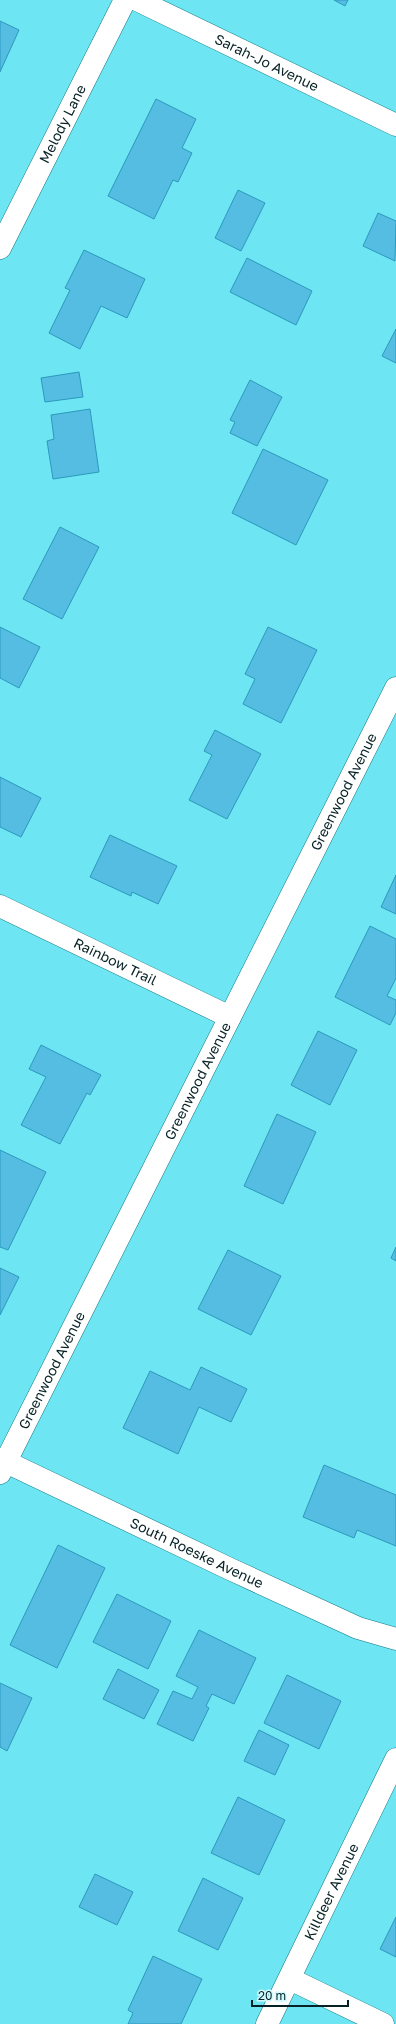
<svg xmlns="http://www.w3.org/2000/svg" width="396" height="2024" viewBox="0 0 396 2024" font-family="'Golos Text',sans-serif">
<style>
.building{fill:#56bde2;stroke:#2b99bd}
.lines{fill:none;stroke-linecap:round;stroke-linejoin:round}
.minor-casing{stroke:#0e7983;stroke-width:23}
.minor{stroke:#fff;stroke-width:22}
.labels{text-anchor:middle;stroke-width:3;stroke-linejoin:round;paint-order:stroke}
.street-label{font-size:14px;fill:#072225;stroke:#d0faff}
</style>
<rect width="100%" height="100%" fill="#6de5f2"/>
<!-- building -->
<path class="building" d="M334,0H348L345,6Z
M0,21L19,30L0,72Z
M156,99L196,119L182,148L192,153L178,182L173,180L154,219L108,196Z
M238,190L265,203L241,251L215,238Z
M378,213L396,221L395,261L363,246Z
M84,250L145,279L127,318L101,306L80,349L49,333L70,290L65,288Z
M247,258L312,291L296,325L230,292Z
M396,329V363L382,356Z
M79,372L83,397L45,402L41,378Z
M250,380L282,397L257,446L230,433L235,422L230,420Z
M90,409L99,472L53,479L47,441L54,439L51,415Z
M263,449L328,480L296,545L232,513Z
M60,527L99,547L62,619L23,599Z
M0,627L40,647L19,688L0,678Z
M268,627L317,650L281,723L243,704L255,679L245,674Z
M215,730L261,754L227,819L189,800L212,755L204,751Z
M0,777L41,798L21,837L0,827Z
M110,835L177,866L158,904L132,892L131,896L90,877Z
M396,875V914L381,907Z
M370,926L396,939V978L387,996L396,1000V1013L390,1025L335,997Z
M318,1031L357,1050L330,1105L291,1085Z
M41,1045L101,1075L90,1095L87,1093L60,1144L21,1125L46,1077L29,1069Z
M277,1114L316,1132L283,1204L244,1186Z
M0,1150L46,1172L8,1250L0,1247Z
M396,1247V1261L391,1258Z
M228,1250L281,1276L251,1335L198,1309Z
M0,1268L19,1277L0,1315Z
M201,1367L247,1389L231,1422L199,1407L178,1454L123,1428L150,1371L190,1390Z
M324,1465L396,1495V1546L357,1530L354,1538L303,1517Z
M58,1545L105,1568L57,1668L10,1645Z
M117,1594L171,1621L148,1669L93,1642Z
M199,1630L256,1658L234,1704L212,1694L206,1706L209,1708L193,1741L157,1724L173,1691L192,1699L198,1687L176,1676Z
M118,1669L159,1690L144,1719L103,1699Z
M287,1675L341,1701L319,1749L264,1723Z
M0,1683L32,1698L7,1751L0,1747Z
M259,1730L289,1745L275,1775L244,1761Z
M238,1797L285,1820L259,1875L211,1853Z
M95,1874L133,1892L117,1925L79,1907Z
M203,1878L243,1898L218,1950L178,1931Z
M396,1917V1957L380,1949Z
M153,1956L202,1979L181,2024H128L133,2013L128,2010Z"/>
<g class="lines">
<defs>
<g id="minor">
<path id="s1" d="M137,0L396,125"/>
<path id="s2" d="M0,248L125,0"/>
<path id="s3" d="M0,906L230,1017"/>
<path id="s4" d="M0,1459L230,1569L358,1628L396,1639"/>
<path id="s5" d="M0,1473L396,688"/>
<path d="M290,1979L383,2024"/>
<path id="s6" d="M267,2024L396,1759"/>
</g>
</defs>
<!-- minor casing -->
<use href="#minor" class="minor-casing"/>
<!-- minor -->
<use href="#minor" class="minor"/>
</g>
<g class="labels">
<!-- street labels -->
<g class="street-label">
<text dy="5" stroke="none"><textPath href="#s1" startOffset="144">Sarah-Jo Avenue</textPath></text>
<text dy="5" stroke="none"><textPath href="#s2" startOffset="139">Melody Lane</textPath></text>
<text dy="5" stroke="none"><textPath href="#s5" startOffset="763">Greenwood Avenue</textPath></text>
<text dy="5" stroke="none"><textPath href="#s3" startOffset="128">Rainbow Trail</textPath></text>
<text dy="5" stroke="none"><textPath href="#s5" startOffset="439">Greenwood Avenue</textPath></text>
<text dy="5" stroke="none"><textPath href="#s5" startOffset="115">Greenwood Avenue</textPath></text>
<text dy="5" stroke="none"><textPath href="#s4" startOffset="218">South Roeske Avenue</textPath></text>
<text dy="5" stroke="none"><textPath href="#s6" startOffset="147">Killdeer Avenue</textPath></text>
</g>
</g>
<!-- scale -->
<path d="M252 2000v6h96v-6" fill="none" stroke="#072225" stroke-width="2"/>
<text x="258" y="2000" font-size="12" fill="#072225" stroke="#d0faff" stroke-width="3" paint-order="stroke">20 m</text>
</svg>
